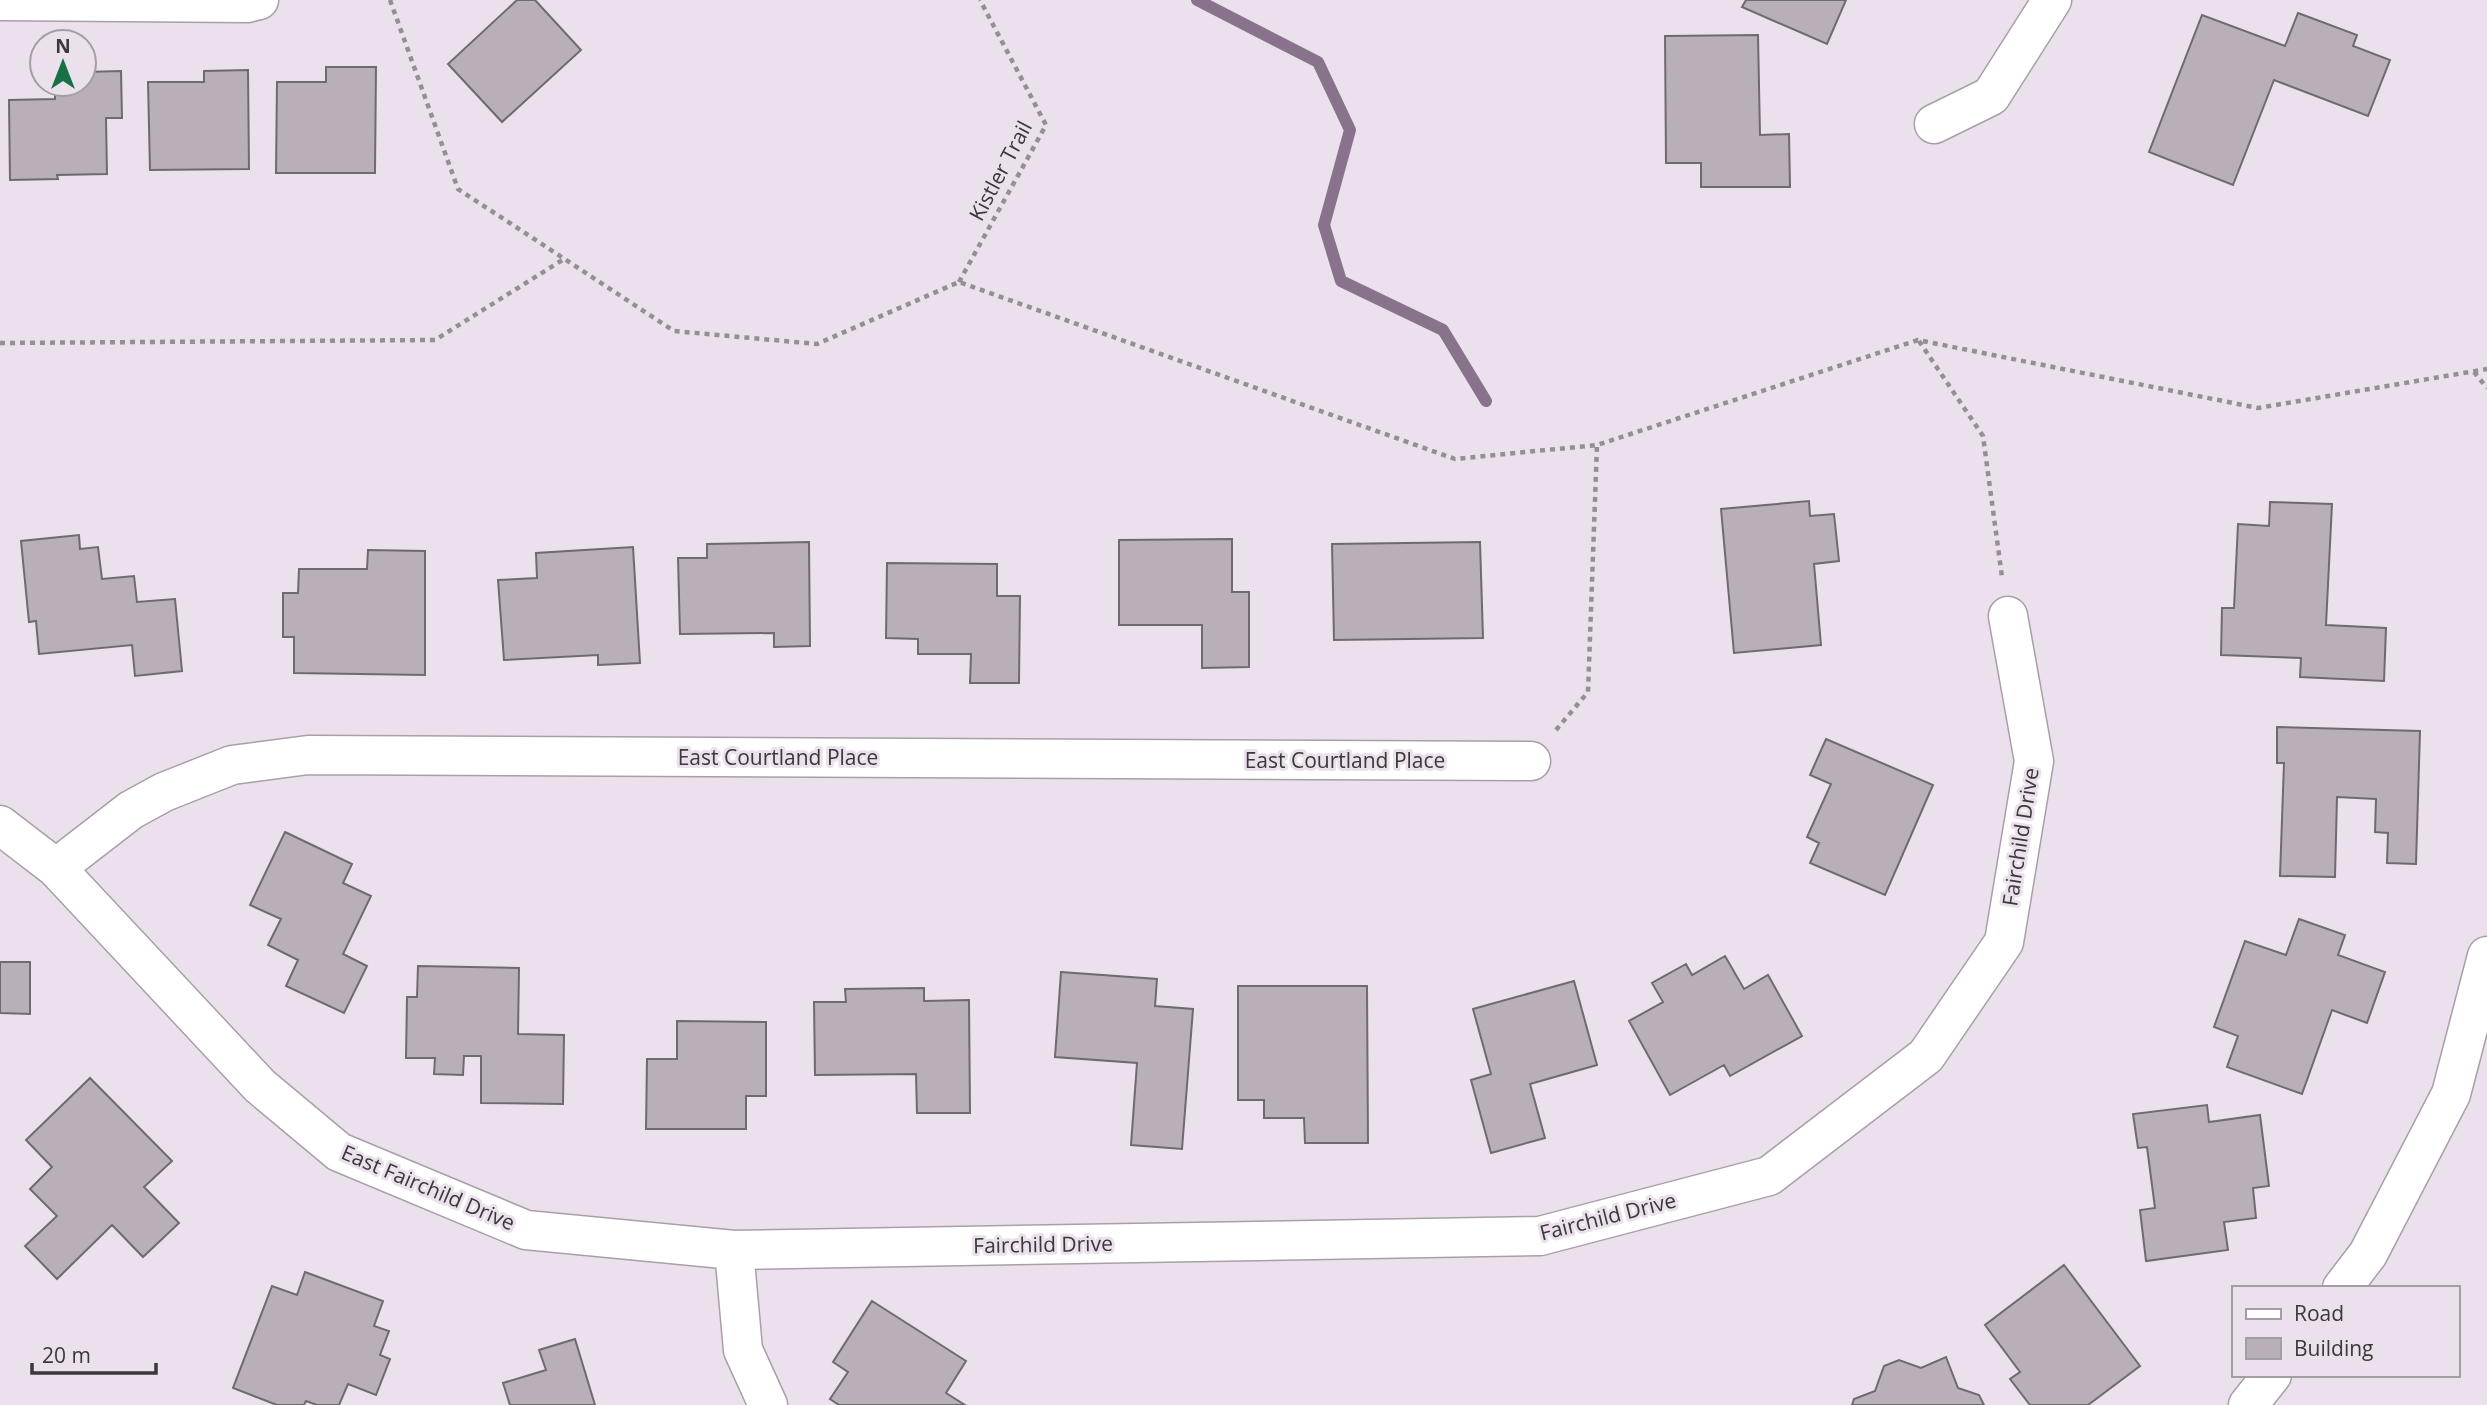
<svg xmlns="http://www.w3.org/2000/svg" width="2487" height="1405" viewBox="0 0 2487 1405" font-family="'Open Sans',sans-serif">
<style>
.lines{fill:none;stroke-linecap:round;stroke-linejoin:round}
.stream{stroke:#89738c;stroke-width:12}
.building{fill:#b8afb9;stroke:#716972;stroke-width:2}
.minor-casing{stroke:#a89fa9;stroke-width:41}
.path{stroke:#958e96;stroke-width:4.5;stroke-dasharray:5 5;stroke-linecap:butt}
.minor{stroke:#fff;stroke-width:38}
.labels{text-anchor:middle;stroke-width:6;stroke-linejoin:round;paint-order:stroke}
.street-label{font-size:21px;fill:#3b373b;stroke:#ebe1ec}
</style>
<rect width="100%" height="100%" fill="#ebe1ec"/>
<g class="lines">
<!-- stream -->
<path class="stream" d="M1197,0L1318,62L1350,130L1324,225L1341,281L1443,330L1486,401"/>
</g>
<!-- building -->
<path class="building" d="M517,0H535L581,50L502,122L448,64Z
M1746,0H1846L1827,44L1742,7Z
M2298,13L2357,35L2353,46L2390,60L2368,116L2274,80L2233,185L2149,152L2202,15L2285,46Z
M1758,35L1760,135L1789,134L1790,187H1701V163H1666L1665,36Z
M326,67H376L375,173H276L277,82H326Z
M248,70L249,169L150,170L148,82H204V71Z
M121,71L122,118H106L107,174L57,175L58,179L10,180L9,100L55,99V84H84V72Z
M1809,501L1810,516L1834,514L1839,561L1814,564L1821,645L1734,653L1721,509Z
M2270,502L2332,504L2326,625L2386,628L2384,681L2300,677L2301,658L2221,655L2222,608H2234L2238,524L2269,526Z
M79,535L80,549L98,547L102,579L134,576L137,602L175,599L182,671L135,676L132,645L39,654L36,621L29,622L21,541Z
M1232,539V592H1249V667L1202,668V625H1119V540Z
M809,542L810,646L774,647V633L680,634L678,558H707V544Z
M1480,542L1483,638L1334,640L1332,544Z
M633,547L640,663L598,665V655L504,660L498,580L537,578L536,553Z
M368,550L425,551V675L294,673V637H283V593H298L299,569H367Z
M887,563L997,564V596H1020L1019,683H970L971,654H918V639L886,638Z
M2277,727L2420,731L2416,864L2387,863L2388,833L2375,832L2376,799L2337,797L2335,877L2280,876L2284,763H2277Z
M1826,739L1933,785L1885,895L1810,863L1819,843L1807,837L1831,784L1810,775Z
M285,832L352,864L343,883L371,896L343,954L367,966L344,1013L286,986L298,960L268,945L281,919L250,905Z
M2299,919L2345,935L2338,955L2385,972L2367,1023L2332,1010L2302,1094L2227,1067L2238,1036L2214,1027L2245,941L2286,955Z
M1725,956L1744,989L1768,975L1802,1036L1730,1076L1724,1065L1670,1095L1629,1021L1663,1002L1652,983L1686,964L1692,975Z
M0,962H30V1014L0,1013Z
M418,966L519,968L518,1034L564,1035L563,1104L481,1103V1056H464L463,1075L434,1074L435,1058H406L407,997H417Z
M1061,972L1157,979L1155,1006L1193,1009L1182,1149L1131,1145L1137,1063L1055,1057Z
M1574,981L1597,1065L1530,1084L1545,1138L1491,1153L1471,1080L1491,1074L1473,1009Z
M1238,986H1367L1368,1143H1305L1304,1118H1264V1100H1238Z
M924,988V1001L969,1000L970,1113H917L916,1074L815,1075L814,1002H846L845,989Z
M677,1021L766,1022V1096H746V1129H646L647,1059H677Z
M90,1078L172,1161L144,1187L179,1223L143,1257L112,1225L57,1279L25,1246L57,1216L30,1189L52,1167L26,1140Z
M2207,1105L2209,1122L2260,1115L2269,1186L2253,1188L2256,1218L2224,1222L2228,1250L2146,1261L2140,1210L2155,1208L2147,1147L2138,1148L2133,1114Z
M2064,1265L2140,1366L2088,1405H2030L2010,1379L2020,1372L1985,1325Z
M305,1272L383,1301L374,1326L389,1331L380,1355L390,1359L376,1395L348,1384L339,1405H317L306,1401L304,1405H277L233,1388L272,1286L297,1295Z
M872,1301L966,1361L946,1393L965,1405H839L830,1399L848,1372L833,1362Z
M575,1339L595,1405H510L503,1383L546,1370L539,1350Z
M1946,1357L1958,1388L1979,1395L1984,1405H1852L1854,1399L1875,1391L1884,1366L1899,1360L1921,1368Z"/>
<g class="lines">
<defs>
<path id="minor" d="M0,1L247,3L259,0
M1934,124L1991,96L2052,0
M0,825L56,868L260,1086L339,1152L526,1230L734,1250L1540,1236L1769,1176L1926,1056L2004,942L2034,761L2008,616
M56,868L131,810L164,792L232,765L308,755L1531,761
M734,1250L743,1350L768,1405
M2342,1288L2368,1254L2451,1094L2487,956
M2248,1405L2272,1375"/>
</defs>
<!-- minor casing -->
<use href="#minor" class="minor-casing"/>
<!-- path -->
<path class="path" d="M390,0L458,189L674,331L817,344L959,282L1455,459L1597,445L1918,340L2258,408L2487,369
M959,282L1046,125L980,0
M1919,341L1983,436L2002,577
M0,343L435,340L564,259
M2474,372L2487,388
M1556,730L1588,692L1597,445"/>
<!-- minor -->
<use href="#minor" class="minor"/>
</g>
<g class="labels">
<!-- street labels -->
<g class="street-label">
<text transform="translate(1001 171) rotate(-62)" y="7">Kistler Trail</text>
<text x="778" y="765">East Courtland Place</text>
<text x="1345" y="768">East Courtland Place</text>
<text transform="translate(2021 837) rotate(-81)" y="7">Fairchild Drive</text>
<text transform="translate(428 1188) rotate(23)" y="7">East Fairchild Drive</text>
<text transform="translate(1608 1217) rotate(-14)" y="7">Fairchild Drive</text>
<text transform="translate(1043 1245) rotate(-1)" y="7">Fairchild Drive</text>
</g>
</g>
<!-- legend -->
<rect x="2232" y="1286" width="228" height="91" fill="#ebe1ec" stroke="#a59da5" stroke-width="2"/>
<rect x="2246" y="1309" width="35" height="10" fill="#ffffff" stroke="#a59da5" stroke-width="2"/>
<text x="2294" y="1321" font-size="21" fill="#3b373b">Road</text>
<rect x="2246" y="1338" width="35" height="21" fill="#b8afb9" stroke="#a59da5" stroke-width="2"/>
<text x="2294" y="1356" font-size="21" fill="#3b373b">Building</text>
<!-- north arrow -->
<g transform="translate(63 63)"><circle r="33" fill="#ebe1ec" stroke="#a59da5" stroke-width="2"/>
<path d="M0-5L12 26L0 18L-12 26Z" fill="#177145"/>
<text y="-10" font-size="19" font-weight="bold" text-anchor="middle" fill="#3b373b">N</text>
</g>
<!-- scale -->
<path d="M32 1363v10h124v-10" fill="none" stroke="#3b373b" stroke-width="3.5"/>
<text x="42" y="1363" font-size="21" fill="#3b373b" stroke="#ebe1ec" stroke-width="5" paint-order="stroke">20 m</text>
</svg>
